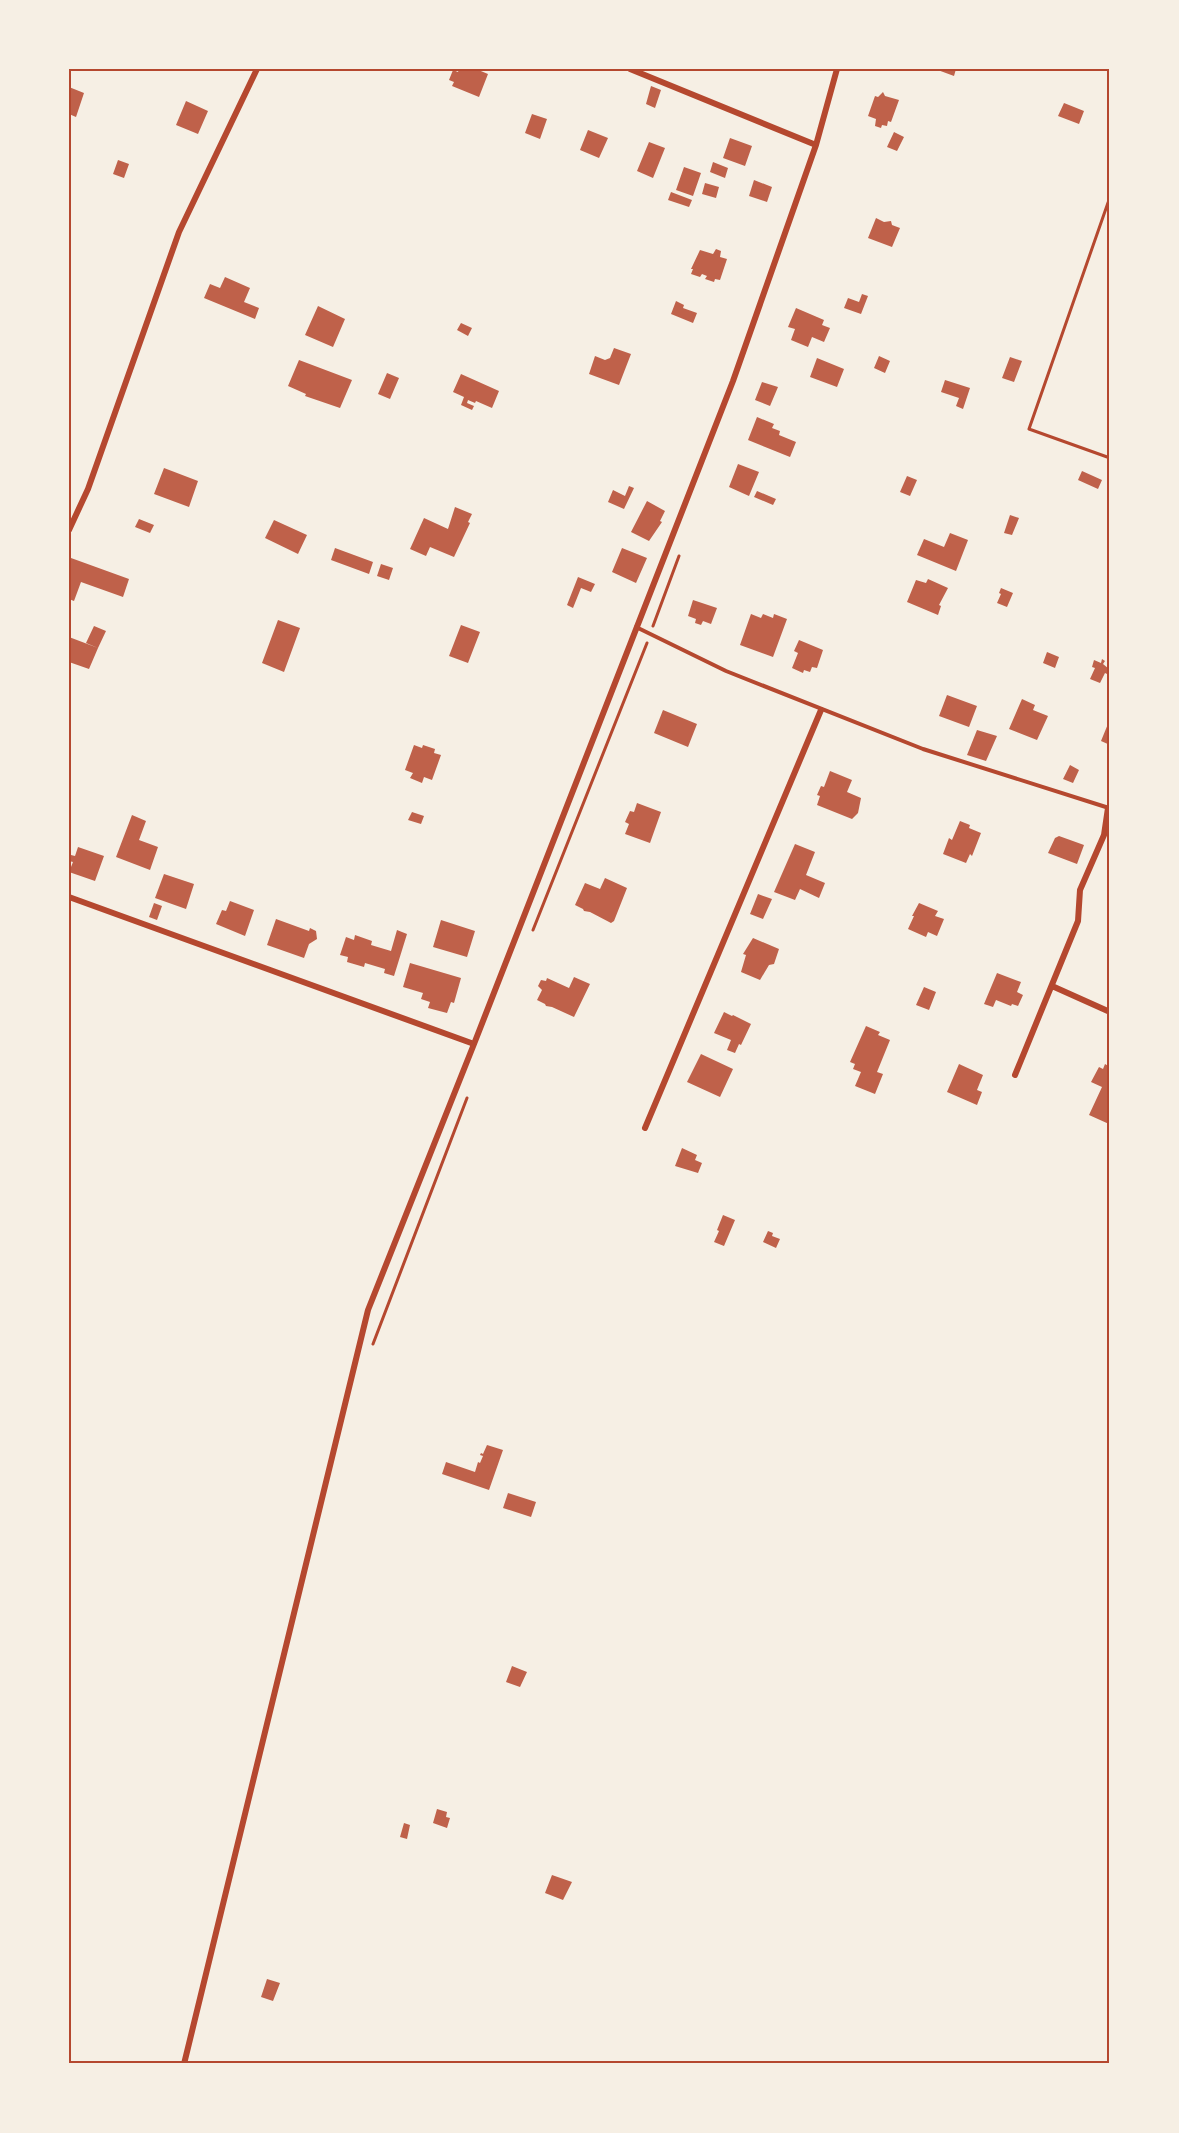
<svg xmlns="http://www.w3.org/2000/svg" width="1179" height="2133" viewBox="0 0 1179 2133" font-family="Overpass,sans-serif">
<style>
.building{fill:#bf614a}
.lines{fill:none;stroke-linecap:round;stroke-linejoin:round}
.path{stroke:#b5482f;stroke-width:3}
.service{stroke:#b5482f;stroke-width:4}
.minor{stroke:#b5482f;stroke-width:6}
.neatline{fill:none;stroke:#b5482f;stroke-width:2}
</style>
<rect width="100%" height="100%" fill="#f6efe4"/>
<!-- building -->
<path class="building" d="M459,69H476L488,74L479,97L452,86L454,82L449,80L453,70L458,72Z
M935,69H956L954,76Z
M651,86L661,90L655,108L646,104Z
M69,87L84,93L76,117L69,114Z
M883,92L885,96L899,100L891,122L888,121L887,126L882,125L881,128L875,126L876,119L868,116L875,96L878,97Z
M186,101L208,111L198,134L176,125Z
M1064,103L1084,111L1079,124L1058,116Z
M532,114L547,119L540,139L525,133Z
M588,130L608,138L599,158L580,150Z
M894,132L904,137L897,151L887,147Z
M730,138L752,146L745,166L723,158Z
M649,142L665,148L653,178L637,171Z
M118,160L129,164L124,178L113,174Z
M713,162L728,168L725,178L710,172Z
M684,167L701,173L693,196L676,190Z
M754,180L772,187L767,202L749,196Z
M705,183L719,187L716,198L702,194Z
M671,192L692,200L689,207L668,200Z
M876,218L884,222L891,221L892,225L900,228L892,247L868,238Z
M716,249L721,251L720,257L727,259L720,280L715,279L714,282L705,279L707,276L702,274L700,277L691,274L693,269H691L700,250L713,254Z
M225,277L250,288L244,302L259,308L255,319L204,298L210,284L220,288Z
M862,294L868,296L861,314L844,308L848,298L859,302Z
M676,301L684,305L683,308L697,313L693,323L671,314Z
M318,306L345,319L333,347L305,335Z
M796,308L824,320L822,325L830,328L824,342L812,337L808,347L791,340L795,329L788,327Z
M461,323L472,328L468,336L457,330Z
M614,348L631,354L619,385L589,374L595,356L605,360L610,358Z
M879,356L890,361L885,373L874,368Z
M1010,357L1022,361L1014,382L1002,378Z
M817,358L844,369L837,387L810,377Z
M299,360L352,380L340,408L305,396L306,394L288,386Z
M387,373L399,378L390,399L378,394Z
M461,374L499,391L492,408L476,401L475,403L468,400L467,403L474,406L472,410L461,405L464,397L453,392Z
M945,380L970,388L963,409L956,406L959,398L941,392Z
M762,382L778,387L770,406L755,400Z
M757,417L774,424L772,428L780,431L779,435L796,442L790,457L748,440Z
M738,464L759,472L749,496L729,487Z
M164,468L198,481L189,507L154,494Z
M1082,471L1102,480L1098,489L1078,480Z
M907,476L917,480L910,496L900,492Z
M629,486L634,488L624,509L608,502L613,490L625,496Z
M757,491L776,499L773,505L754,497Z
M647,501L665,511L660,521L662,522L649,541L631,532Z
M455,507L472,514L468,522L470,523L454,557L430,547L426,556L410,549L424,518L448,529Z
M1010,515L1019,518L1012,535L1004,533Z
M139,519L154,525L150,533L135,527Z
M274,520L307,535L298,554L265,538Z
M950,533L968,540L956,571L917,555L924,539L944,547Z
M335,548L373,562L369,574L331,560Z
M622,548L647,558L636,583L612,572Z
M71,558L129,579L123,597L81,582L74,601L69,599Z
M381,564L393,568L389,580L377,576Z
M578,577L595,584L591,592L581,588L573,608L567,605Z
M928,579L948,588L939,605L941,606L938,615L907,602L916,580L926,583Z
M1001,588L1013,593L1007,607L997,603L1001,594L999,593Z
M693,600L717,608L711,624L703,621L701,625L695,623L696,619L688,616Z
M751,614L761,618L763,614L773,618L774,614L787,619L773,657L740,645Z
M278,620L300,628L284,672L262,663Z
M461,625L480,632L468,663L449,656Z
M94,626L106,631L98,648L86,643Z
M69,637L98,648L89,669L69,662Z
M799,640L823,650L817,668L812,667L810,672L804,670L803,673L792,668L798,653L794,651Z
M1047,652L1059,657L1055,668L1043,663Z
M1102,659L1105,661L1103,664L1109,669L1107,674L1105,673L1100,683L1090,679L1095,668L1092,667L1094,660L1101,663Z
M947,695L977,706L969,727L939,716Z
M1022,699L1035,705L1033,710L1048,716L1037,740L1009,729Z
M663,710L697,724L688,747L654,733Z
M1110,719V745L1101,741Z
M977,730L997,736L986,761L967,755Z
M414,745L422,748L423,745L435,749L434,753L441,755L432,780L424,777L422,783L410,778L413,773L405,770Z
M1070,765L1079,770L1073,783L1063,779Z
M830,771L852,780L847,792L861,798L858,813L852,819L817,805L820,796L817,795L821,786L824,787Z
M637,803L661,812L650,843L625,834L629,824L625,822L630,811L634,812Z
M412,812L424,816L421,824L408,820Z
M132,815L146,821L139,840L158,847L150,870L116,857Z
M960,821L970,825L969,828L981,833L972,856L970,854L966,863L943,854L949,838L952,840Z
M1059,836L1084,845L1077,864L1048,853L1055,838Z
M795,844L815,852L806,875L825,883L819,898L800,889L795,900L774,892Z
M78,847L104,856L95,881L69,872L73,862L69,861L71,855L75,856Z
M164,874L194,884L186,909L155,898Z
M605,878L627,888L614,921L611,923L590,912L584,911L583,909L575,905L585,883L600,889Z
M758,894L772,899L763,919L750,914Z
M230,901L254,910L245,936L216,924L222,910L226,911Z
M154,903L162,906L157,920L149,917Z
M919,903L938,911L935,916L944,919L937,936L928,932L926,937L908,929L914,916H912Z
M276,919L309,931L310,928L316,931L317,939L309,944L304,958L267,945Z
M441,920L475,931L467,957L433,947Z
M397,930L407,934L394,976L384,973L385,969L365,963L364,967L347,962L348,957L340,955L346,937L354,940L355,935L372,941L371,945L391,951Z
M753,938L779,949L774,964L769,965L760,980L741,972L746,955L743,954Z
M410,963L461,978L454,1003L451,1002L447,1013L428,1008L430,1002L421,999L423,993L403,987Z
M997,973L1021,982L1017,992L1023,995L1018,1006L1012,1004L1011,1006L996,1000L993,1007L984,1004Z
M574,977L590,984L574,1017L552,1007L546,1006L545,1004L537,1000L542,990L538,986L541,980L546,981L547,978L569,988Z
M924,987L936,992L929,1010L916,1005Z
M724,1012L732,1016L733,1015L751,1024L741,1045L739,1044L735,1053L727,1050L731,1040L714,1033Z
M866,1026L880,1032L878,1035L890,1040L877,1072L883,1074L875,1094L855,1086L861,1072L853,1069L855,1064L850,1062Z
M701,1054L733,1069L720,1097L687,1082Z
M959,1064L983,1075L977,1090L982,1092L977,1105L947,1092Z
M1105,1064L1110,1067L1109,1124L1089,1115L1102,1087L1091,1082L1099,1067L1103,1069Z
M682,1148L697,1155L695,1160L702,1163L698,1173L675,1166Z
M723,1215L735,1220L724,1246L714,1242L719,1231L717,1230Z
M768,1231L773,1233L772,1236L780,1239L776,1248L763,1242Z
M487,1445L503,1450L489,1490L442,1474L446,1462L475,1472L478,1462L480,1463L483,1456L480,1455L481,1453L483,1454Z
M508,1493L536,1502L531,1517L503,1508Z
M512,1666L527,1672L520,1687L506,1682Z
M437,1809L447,1812L446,1817L450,1818L447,1828L433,1823Z
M404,1823L410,1825L407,1839L400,1837Z
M552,1875L572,1882L563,1900L545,1893Z
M267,1979L280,1983L273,2001L261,1997Z"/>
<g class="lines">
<!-- path -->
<path class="path" d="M1110,197L1029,429L1110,458
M653,626L679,556
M533,930L647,643
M373,1344L467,1098"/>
<!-- service -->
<path class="service" d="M636,627L726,671L923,749L1109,808"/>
<!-- minor -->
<path class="minor" d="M630,69L816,145
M69,530L88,489L179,232L257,69
M69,897L474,1044
M1052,986L1110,1012
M1015,1075L1078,921L1080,890L1104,835L1108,808
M645,1128L821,710
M184,2064L368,1310L474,1044L733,381L816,145L837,69"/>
</g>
<!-- border -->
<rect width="1179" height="2133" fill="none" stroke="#f6efe4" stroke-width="141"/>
<rect x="70" y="70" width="1038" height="1992" class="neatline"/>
</svg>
